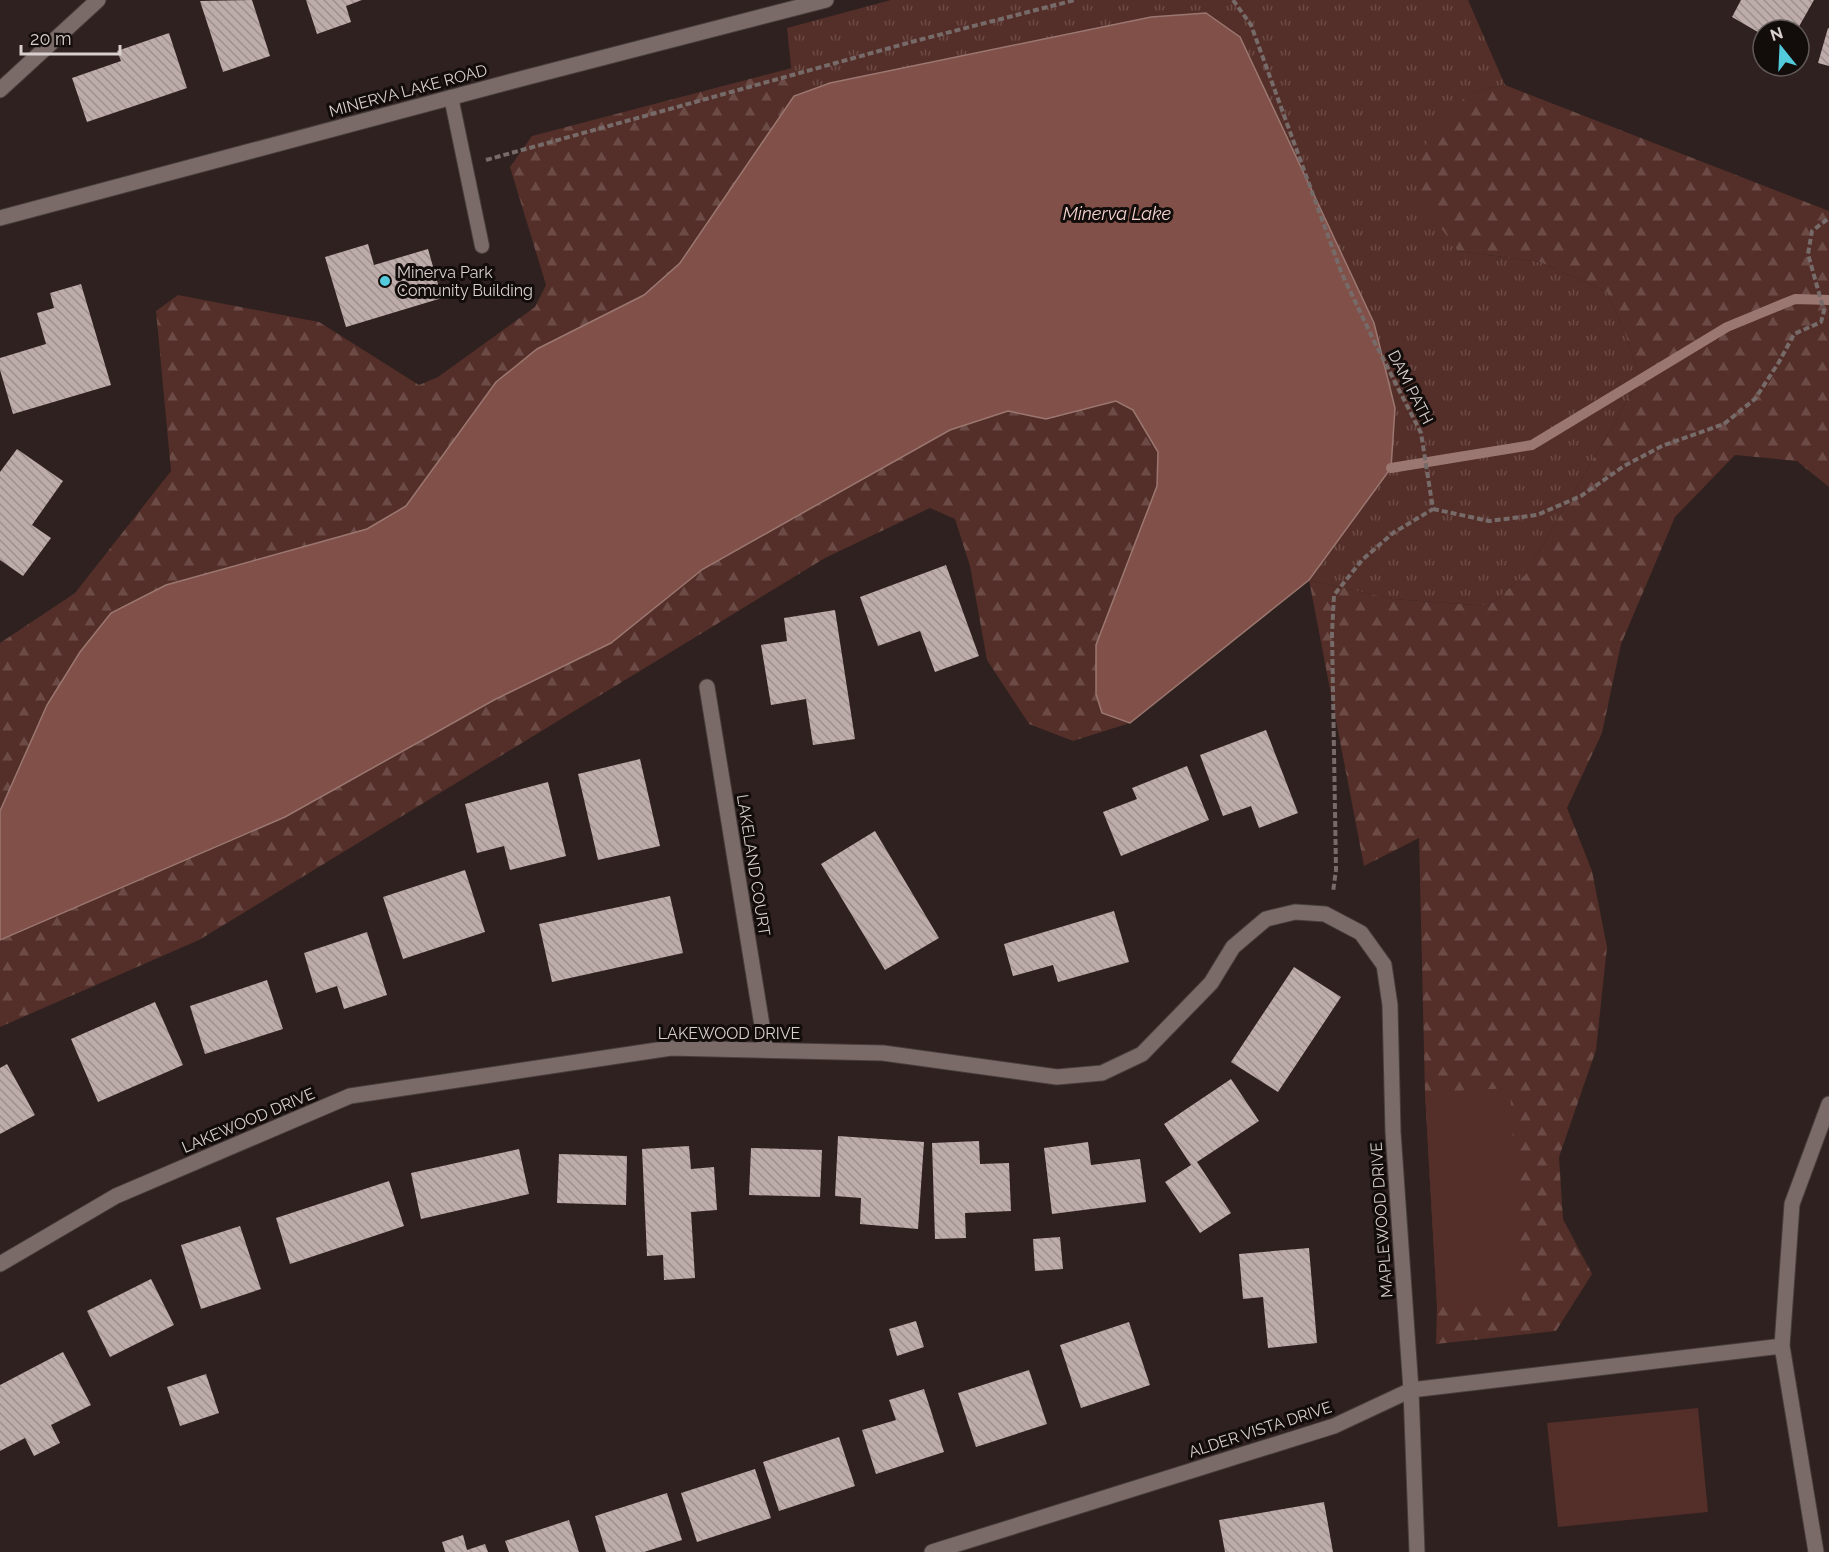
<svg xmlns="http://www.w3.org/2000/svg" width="1829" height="1552" viewBox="0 0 1829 1552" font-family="Raleway,sans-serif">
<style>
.grass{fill:url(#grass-tufts)}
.forest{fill:url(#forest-firs)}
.park{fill:#542e28}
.water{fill:#815149;stroke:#9b7771;stroke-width:1.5}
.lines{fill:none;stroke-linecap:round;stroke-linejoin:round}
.stream{stroke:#9b7771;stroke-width:10}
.building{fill:url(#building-back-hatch)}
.service-casing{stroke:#483e3c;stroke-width:16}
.minor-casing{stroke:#483e3c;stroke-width:17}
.path{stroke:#766b69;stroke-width:4;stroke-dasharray:6 3;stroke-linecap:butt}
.service{stroke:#7a6b68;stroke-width:14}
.minor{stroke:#7a6b68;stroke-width:15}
.poi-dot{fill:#54cadd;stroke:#120c0b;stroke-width:2}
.labels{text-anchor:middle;stroke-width:6;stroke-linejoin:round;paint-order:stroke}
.street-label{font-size:16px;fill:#d8d0ce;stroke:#120c0b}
.poi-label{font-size:16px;fill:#d8d0ce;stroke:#120c0b;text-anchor:start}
.water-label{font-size:18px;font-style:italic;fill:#f4d2cd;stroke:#120c0b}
</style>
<defs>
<pattern id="grass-tufts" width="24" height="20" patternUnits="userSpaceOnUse" patternTransform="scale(1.5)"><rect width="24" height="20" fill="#542e28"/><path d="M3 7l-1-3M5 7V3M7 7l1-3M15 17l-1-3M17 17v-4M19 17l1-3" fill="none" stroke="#6c4b46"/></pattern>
<pattern id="forest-firs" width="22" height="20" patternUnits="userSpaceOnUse" patternTransform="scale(1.5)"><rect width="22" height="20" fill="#542e28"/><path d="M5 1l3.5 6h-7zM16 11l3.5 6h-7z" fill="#6c4b46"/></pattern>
<pattern id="building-back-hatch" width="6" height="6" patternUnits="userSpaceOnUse" patternTransform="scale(1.5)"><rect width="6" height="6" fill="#bdaca9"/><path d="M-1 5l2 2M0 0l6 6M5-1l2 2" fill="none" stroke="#9e908e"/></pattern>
</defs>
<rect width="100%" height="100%" fill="#2e211f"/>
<!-- grass -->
<path class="grass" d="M891,0H1468L1505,85L1469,93L1458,251L1540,262L1607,292L1627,338L1640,379L1525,575L1488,606L1393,599L1309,580L1391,468L830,83L794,96L787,28Z"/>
<!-- forest -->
<path class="forest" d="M792,68L794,96L680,263L644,295L595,320L496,382L406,506L367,529L344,537L47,705L0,811V643L75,593L171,471L156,311L178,295L319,322L419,385L438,377L535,307L546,285L510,167L532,136Z
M1505,85L1829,211V487L1797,461L1735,455L1675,517L1621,644L1602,733L1567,808L1592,871L1607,947L1596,1050L1559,1157L1563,1219L1592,1274L1556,1331L1436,1344L1437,1306L1425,1093L1419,838L1364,866L1309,580L1393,599L1488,606L1525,575L1640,379L1627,338L1607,292L1540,262L1458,251L1424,205L1415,177L1430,134L1469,93Z
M1116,401L1133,410L1158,452L1157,486L1102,712L1130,723L1073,741L1029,724L987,660L970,566L955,519L930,508L825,558L199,940L0,1027V940L285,817L494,700L611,643L703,569L950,430L1008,411L1046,419Z"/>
<!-- park -->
<path class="park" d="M1510,1088L1522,1302L1437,1306L1425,1093Z
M1698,1408L1708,1512L1558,1527L1547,1423Z"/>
<!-- water -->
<path class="water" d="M1206,13L1240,37L1374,323L1395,408L1391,468L1309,580L1130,723L1102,713L1096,694V645L1157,486L1158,452L1133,410L1116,401L1046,419L1008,411L950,430L703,569L611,643L494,700L285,817L0,940V811L47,705L80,652L111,613L166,585L367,529L406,506L496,382L537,349L644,295L680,263L794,96L830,83L1151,17Z"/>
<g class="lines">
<!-- stream -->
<path class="stream" d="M1391,468L1532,445L1727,327L1795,299L1829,300"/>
</g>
<!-- building -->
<path class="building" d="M252,0L270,56L223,72L200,1Z
M306,0H362L346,6L351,22L317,34Z
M1741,0H1814L1797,30H1763V35L1732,17Z
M1828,28H1829V66L1818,63Z
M169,33L187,88L87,122L72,78L121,61L117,51Z
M368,244L374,265L428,249L442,298L346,327L325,257Z
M81,284L111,385L13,414L0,370V358L46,344L37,313L54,308L50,293Z
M17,449L63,481L32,525L51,538L23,576L0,560V472Z
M946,565L979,656L935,672L920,631L878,646L860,597Z
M835,610L855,739L813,745L806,699L771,705L761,645L787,641L784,618Z
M1266,730L1298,813L1259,828L1251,806L1223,816L1200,755Z
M640,759L660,846L598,860L578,774Z
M1187,766L1209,820L1121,856L1103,812L1137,799L1132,788Z
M548,782L566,856L510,870L504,846L477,853L465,804Z
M875,831L939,938L885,970L821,864Z
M465,870L485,932L403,959L383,897Z
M670,896L683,953L552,982L539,924Z
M1114,911L1129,962L1058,982L1053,965L1013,976L1004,944Z
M367,932L387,995L344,1009L337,986L316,993L304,953Z
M1294,967L1341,997L1278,1092L1231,1062Z
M267,980L283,1029L205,1054L190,1006Z
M155,1002L183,1065L98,1102L71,1039Z
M7,1064L35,1115L0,1134V1068Z
M1231,1079L1259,1121L1197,1162L1231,1213L1200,1233L1165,1182L1191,1165L1164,1124Z
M838,1136L924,1142L918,1229L860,1224L861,1198L835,1196Z
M979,1141L980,1164L1009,1163L1011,1211L965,1213L966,1238L935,1239L932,1143Z
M1088,1142L1091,1165L1140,1159L1146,1202L1052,1214L1044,1148Z
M689,1146L691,1169L714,1167L717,1210L691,1212L695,1278L664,1280L663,1255L647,1256L642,1149Z
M751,1148L822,1150L820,1197L749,1195Z
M519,1149L529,1194L421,1219L411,1173Z
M559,1154L627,1156L626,1205L557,1203Z
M389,1181L404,1226L290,1264L276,1218Z
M240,1226L261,1289L201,1309L181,1245Z
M1060,1237L1063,1269L1035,1271L1033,1239Z
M1309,1248L1317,1343L1268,1348L1263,1297L1243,1299L1239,1254Z
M151,1279L174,1325L110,1357L87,1311Z
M916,1321L924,1347L897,1356L889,1329Z
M1129,1322L1150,1385L1081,1408L1060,1345Z
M63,1352L91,1405L51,1425L60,1443L34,1456L25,1438L0,1451V1385Z
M1029,1370L1047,1424L976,1447L958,1393Z
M206,1374L219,1413L180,1426L167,1387Z
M924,1389L944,1452L876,1474L862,1430L896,1420L889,1400Z
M839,1437L855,1486L779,1511L763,1462Z
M755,1469L771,1518L697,1542L681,1493Z
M667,1493L682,1540L644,1552H606L595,1516Z
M1324,1502L1333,1552H1225L1219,1520Z
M569,1520L579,1552H509L505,1541Z
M463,1535L467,1550L485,1544L488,1552H445L442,1542Z"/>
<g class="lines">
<defs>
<path id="service" d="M451,97L482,246"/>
<path id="minor" d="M0,90L98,0
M0,218L528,77L826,0
M707,687L766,1050
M0,1264L116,1196L350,1096L671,1048L883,1053L1057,1077L1102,1073L1142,1054L1211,983L1233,947L1266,919L1295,912L1325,914L1361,933L1384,965L1390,1005L1393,1132L1411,1390L1417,1552
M932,1552L1334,1426L1411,1390L1782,1346
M1816,1552L1782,1346L1792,1204L1829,1104"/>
</defs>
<!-- service casing -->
<use href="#service" class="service-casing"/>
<!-- minor casing -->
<use href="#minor" class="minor-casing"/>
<!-- path -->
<path class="path" d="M1233,0L1251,25L1342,274L1373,339L1421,433L1433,509L1393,533L1362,560L1334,595L1332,633L1336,870L1333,892
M486,160L915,41L1075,0
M1433,509L1489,521L1537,515L1581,496L1624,466L1662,446L1724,424L1755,399L1779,362L1794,334L1821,322L1824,311L1808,254L1812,231L1829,218"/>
<!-- service -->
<use href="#service" class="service"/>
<!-- minor -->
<use href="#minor" class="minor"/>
</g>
<!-- markers -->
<circle class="poi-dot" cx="385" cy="281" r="6"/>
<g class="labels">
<!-- street labels -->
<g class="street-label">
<text transform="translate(408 90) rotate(-15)" y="6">MINERVA LAKE ROAD</text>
<text transform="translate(1411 387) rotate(63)" y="6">DAM PATH</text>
<text transform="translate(754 865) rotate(81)" y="6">LAKELAND COURT</text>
<text x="729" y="1039">LAKEWOOD DRIVE</text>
<text transform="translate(248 1120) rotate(-23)" y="6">LAKEWOOD DRIVE</text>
<text transform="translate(1381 1220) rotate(-94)" y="6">MAPLEWOOD DRIVE</text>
<text transform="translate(1260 1429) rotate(-18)" y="6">ALDER VISTA DRIVE</text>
</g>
<!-- poi labels -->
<g class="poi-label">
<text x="397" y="278">Minerva Park<tspan x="397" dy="18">Comunity Building</tspan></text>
</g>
<!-- water labels -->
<g class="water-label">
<text x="1117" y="220">Minerva Lake</text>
</g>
</g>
<!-- north arrow -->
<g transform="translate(1781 48) rotate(342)"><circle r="28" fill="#120c0b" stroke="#615a59" stroke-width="1.5"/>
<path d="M0-4.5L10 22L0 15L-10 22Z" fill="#54cadd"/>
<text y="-9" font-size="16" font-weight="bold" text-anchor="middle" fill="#d8d0ce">N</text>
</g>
<!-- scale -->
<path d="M21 45v9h99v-9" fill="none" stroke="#d8d0ce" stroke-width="3"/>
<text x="30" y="45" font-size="18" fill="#d8d0ce" stroke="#120c0b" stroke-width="4.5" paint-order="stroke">20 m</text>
</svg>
